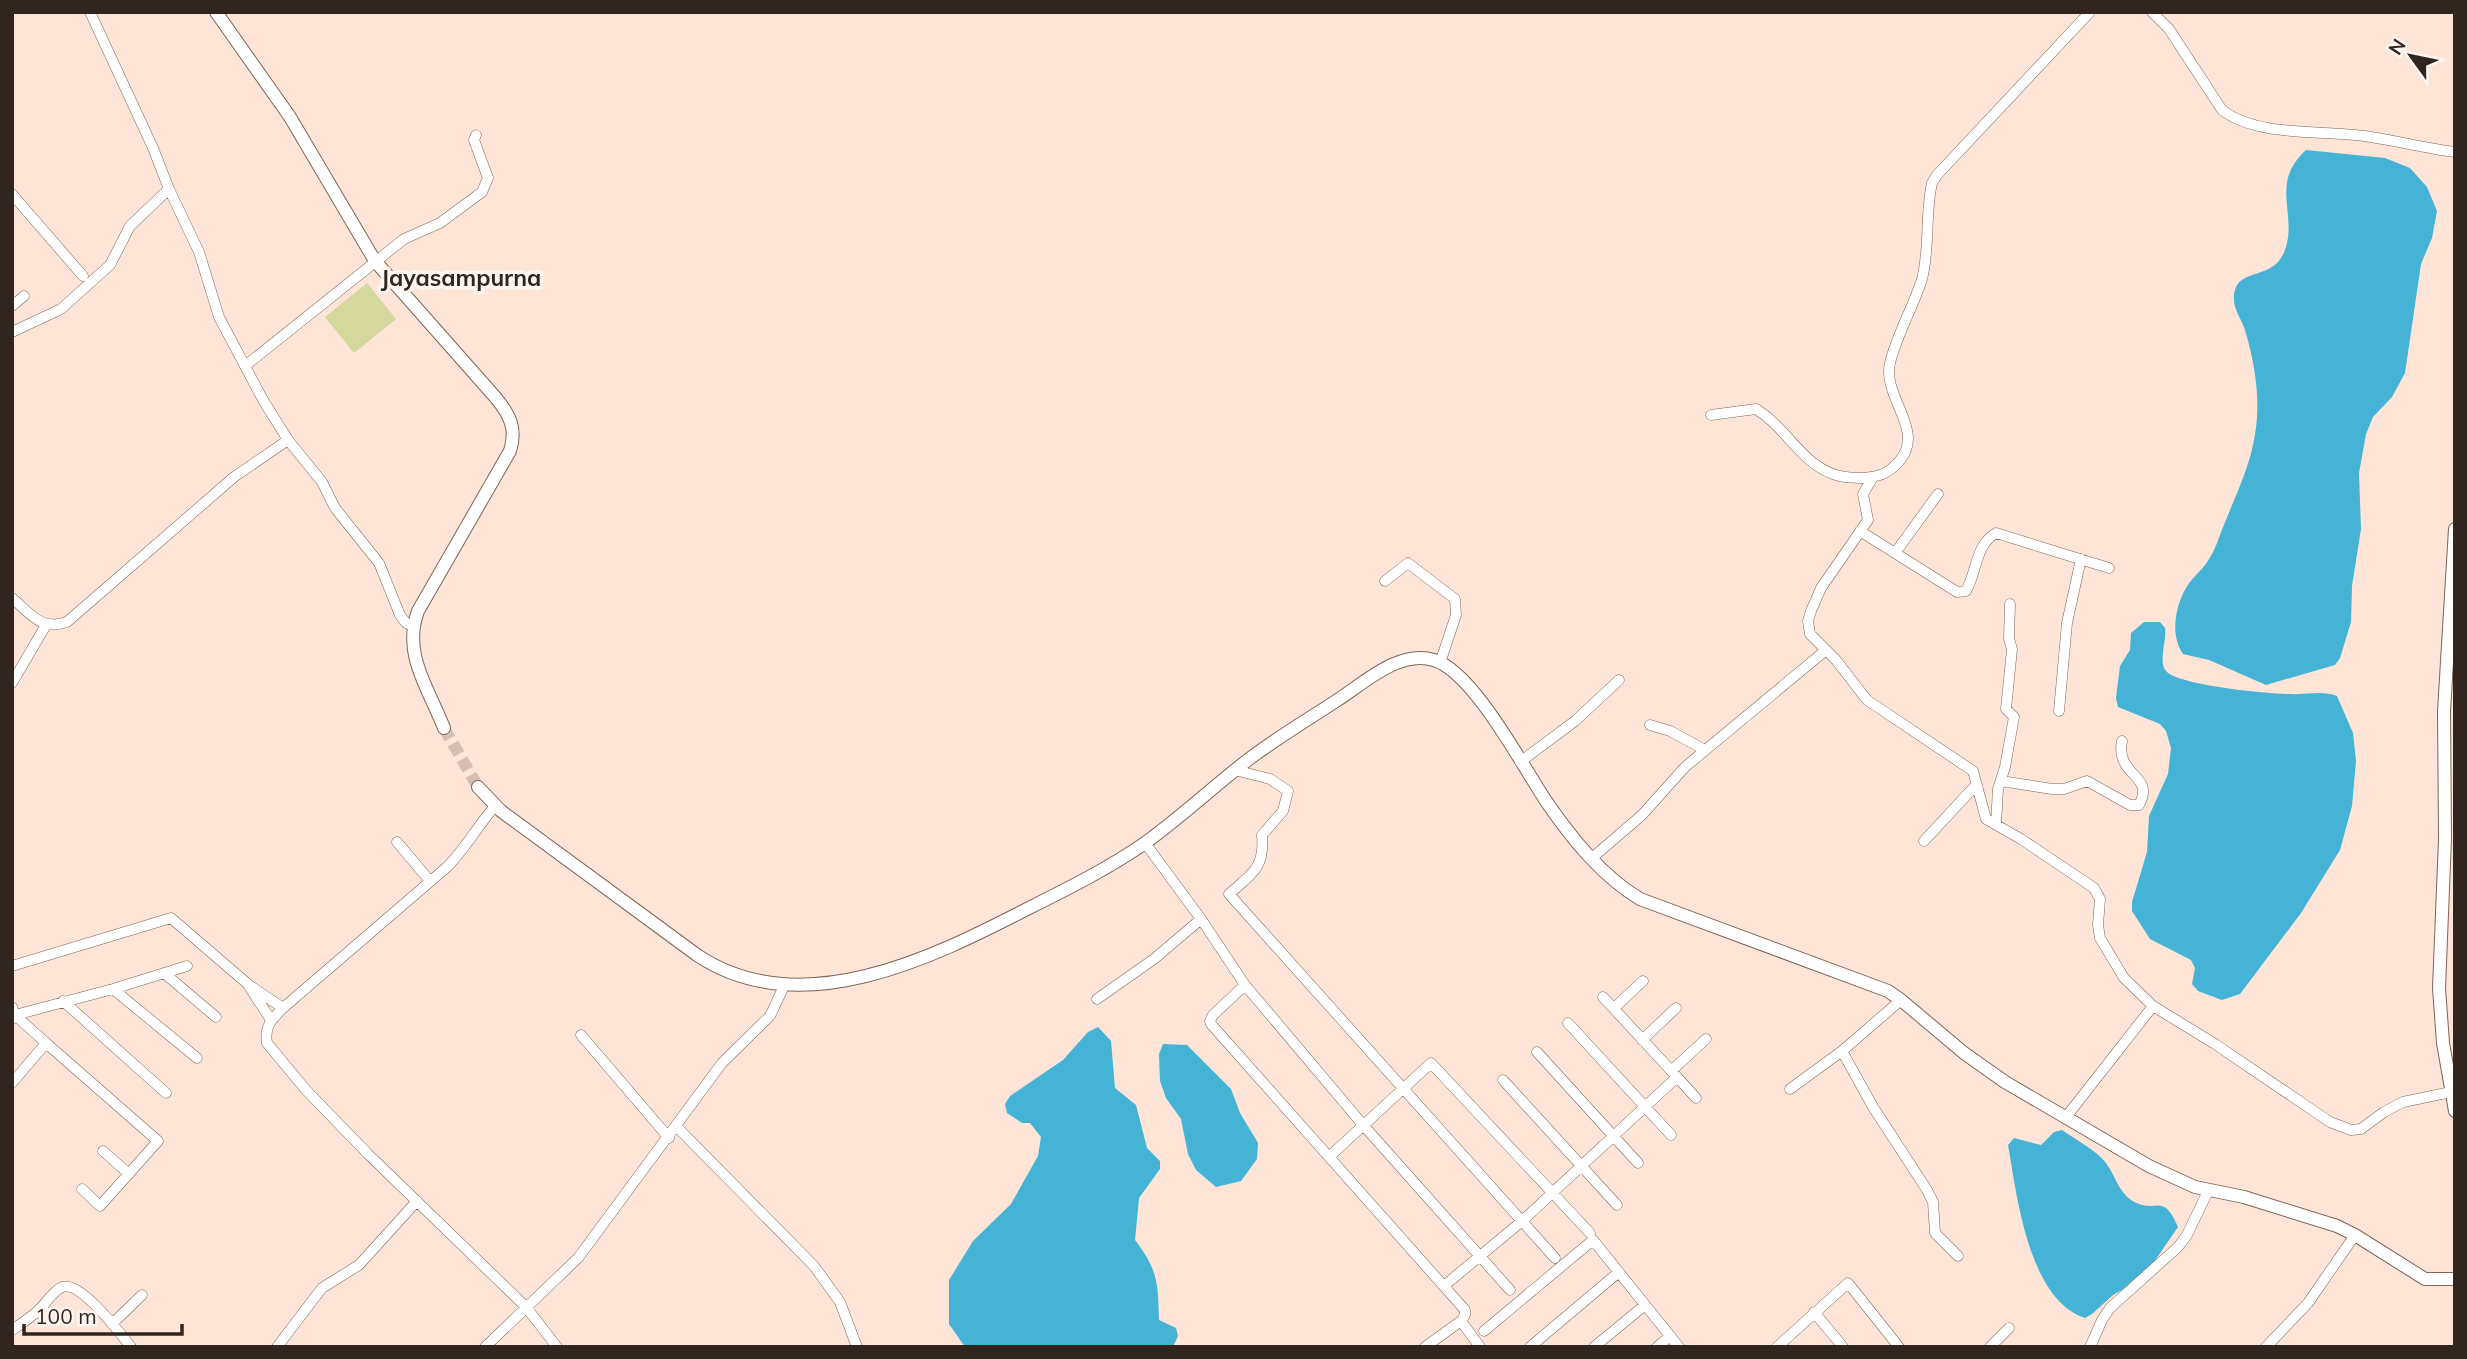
<svg xmlns="http://www.w3.org/2000/svg" width="2467" height="1359" viewBox="0 0 2467 1359" font-family="Mulish,sans-serif">
<style>
.garden{fill:#d4d89d}
.water{fill:#44b3d5}
.lines{fill:none;stroke-linecap:round;stroke-linejoin:round}
.tertiary-tunnel{stroke:#d5bfb2;stroke-width:12;stroke-dasharray:12 6;stroke-linecap:butt}
.minor-casing{stroke:#816556;stroke-width:11}
.tertiary-casing{stroke:#816556;stroke-width:14}
.minor{stroke:#fff;stroke-width:10}
.tertiary{stroke:#fff;stroke-width:12}
.labels{text-anchor:middle;stroke-width:7;stroke-linejoin:round;paint-order:stroke}
.quarter-label{font-size:23px;font-weight:bold;fill:#31261f;stroke:#fdf6f3}
</style>
<rect width="100%" height="100%" fill="#fee5d7"/>
<!-- garden -->
<path class="garden" d="M367,283L396,319L354,353L325,317Z"/>
<!-- water -->
<path class="water" d="M2306,150L2385,158L2410,168L2427,187L2437,211L2432,238L2421,264L2405,373L2392,397L2373,417L2366,434L2359,473L2361,529L2352,586L2351,622L2340,658L2335,665L2266,685L2209,660L2183,654C2170,635 2175,607 2186,588C2192,577 2203,570 2209,559C2216,549 2219,536 2224,525C2234,499 2247,473 2253,445C2262,406 2256,367 2245,330C2242,320 2234,310 2234,300C2233,264 2273,284 2285,250C2298,214 2269,184 2306,150Z
M2144,622H2160L2165,628C2167,640 2158,662 2166,671C2177,685 2268,694 2289,694C2305,695 2322,690 2337,696L2353,733L2356,761L2352,806L2340,850L2301,913L2240,994L2222,1000L2198,991L2192,984L2195,968L2191,960L2150,939L2132,911V902L2147,852L2149,816L2168,774L2171,748L2166,731L2160,724L2118,707L2116,698L2120,666L2130,650L2131,633Z
M1098,1027L1111,1041L1115,1088L1136,1105L1147,1148L1160,1161V1169L1139,1198L1135,1240C1158,1270 1158,1283 1159,1320L1176,1328L1178,1336L1173,1347H965L949,1324V1280L973,1241L1011,1204L1038,1156L1041,1137L1030,1123H1022L1007,1113L1005,1104L1010,1096L1063,1060L1088,1032Z
M1163,1044L1187,1045L1231,1089L1240,1113L1258,1143L1257,1159L1241,1181L1216,1187L1196,1170L1188,1154L1181,1119L1166,1098L1160,1081L1159,1054Z
M2062,1130C2076,1140 2096,1150 2106,1163C2115,1175 2118,1191 2131,1200C2156,1216 2162,1190 2178,1227L2143,1278L2113,1295L2092,1314L2085,1318C2028,1299 2017,1195 2008,1145L2014,1138L2041,1145L2054,1132Z"/>
<g class="lines">
<!-- tertiary-tunnel -->
<path class="tertiary-tunnel" d="M444,728L478,787"/>
<defs>
<path id="minor" d="M2152,12L2169,29L2222,110C2257,137 2321,130 2364,136C2394,140 2424,148 2455,152
M169,189L199,252L219,317L263,400L288,440L322,482L335,508L379,563L400,615L406,623L412,625
M12,194L83,276
M12,306L24,296
M12,332L61,309L110,265L130,226L169,189L153,148L90,12
M245,366L404,239L440,223L482,192L488,178L474,140L476,135
M1711,415L1756,409C1786,427 1800,462 1833,474C1846,479 1867,479 1880,475C1889,472 1895,467 1901,459C1924,429 1882,396 1890,363C1897,334 1913,308 1922,279C1930,248 1925,214 1932,183L1937,175L2090,12
M1873,477L1863,494L1868,520L1821,588L1811,611L1808,621L1810,634L1836,660L1867,700L1973,771L1986,819L2021,839L2094,888L2100,899L2098,925L2100,938L2124,978L2153,1006L2215,1044L2330,1122L2351,1130L2361,1129L2384,1112L2403,1102L2451,1092
M1860,531L1957,592L1966,591C1977,572 1975,545 1996,533L2109,568
M1895,553L1938,494
M1385,581L1408,563L1455,599L1456,615L1440,663
M12,598C31,614 41,631 67,622L234,477L288,440
M12,683L46,625
M2059,711L2067,623L2081,559
M1650,725L1670,731L1705,750
M1520,762L1575,721L1619,680
M1235,770L1270,779L1288,791L1283,811L1262,835C1265,868 1252,874 1229,894L1555,1258
M2001,781L2052,789H2064L2087,781L2130,805H2139C2156,774 2115,777 2122,741
M496,805C478,825 466,848 447,867L283,1008C272,1019 264,1026 267,1043L306,1090L368,1154L526,1307L557,1347
M1996,825L1998,789L2005,767L2014,717L2006,709L2012,649L2009,639L2010,604
M1924,841L1976,785
M397,842L430,881
M1145,843L1201,919L1245,985L1364,1126L1510,1290
M1592,858L1642,815L1685,767L1826,650
M12,966L171,918L249,985L283,1008
M164,973L216,1017
M1245,985L1213,1015L1210,1021L1211,1024L1465,1310V1315L1461,1321L1425,1347
M250,988L271,1020
M113,989L197,1058
M1603,997L1677,1077
M1097,999L1154,959L1201,919
M63,1001L166,1093
M12,1007L15,1015L46,1043
M1614,1008L1643,981
M12,1019L15,1015L113,989L187,966
M1568,1023L1671,1135
M581,1035L669,1138
M1642,1040L1676,1008
M1842,1051L1873,1107L1927,1190L1933,1202L1935,1233L1958,1256
M1537,1052L1638,1163
M1671,1071L1706,1039
M1503,1080L1617,1205
M12,1083L46,1043L158,1141L100,1206L82,1189
M1790,1089L1842,1051L1901,1000
M2066,1117L2153,1006
M677,1127L814,1266L840,1302L857,1347
M103,1151L129,1174
M1329,1157L1431,1063L1590,1233
M1445,1285L1521,1222L1677,1077L1696,1098
M1814,1312L1843,1347
M1461,1321L1480,1347
M112,1324L142,1295
M12,1330C21,1324 31,1317 39,1310C46,1303 53,1291 62,1287C80,1280 120,1333 131,1347
M1484,1331L1593,1240L1679,1347
M277,1347L322,1288L359,1265L417,1201
M485,1347L578,1258L722,1063L770,1016L785,984
M1530,1347L1619,1272
M1594,1347L1645,1305
M1657,1347L1670,1336
M1777,1347L1848,1283L1899,1347
M1990,1347L2009,1328
M2090,1347L2102,1320L2110,1308L2178,1247L2187,1235L2209,1189
M2266,1347L2308,1303L2355,1235"/>
<path id="tertiary" d="M216,12L290,117L375,261L496,398C510,415 517,429 510,451L418,611C402,654 429,689 444,728
M2455,529L2444,711L2445,839L2439,988L2443,1043L2455,1111
M478,787L501,811L697,955C800,1024 932,958 1029,908C1069,888 1109,868 1145,843C1181,817 1214,786 1249,759C1277,738 1307,720 1336,701C1363,684 1399,649 1434,660C1474,672 1524,769 1548,804C1573,840 1602,876 1640,899L1888,991L1901,1000L1964,1053L2005,1082L2149,1166L2195,1187L2244,1197L2337,1226L2355,1235L2425,1279H2455"/>
</defs>
<!-- minor casing -->
<use href="#minor" class="minor-casing"/>
<!-- tertiary casing -->
<use href="#tertiary" class="tertiary-casing"/>
<!-- minor -->
<use href="#minor" class="minor"/>
<!-- tertiary -->
<use href="#tertiary" class="tertiary"/>
</g>
<g class="labels">
<!-- quarter labels -->
<g class="quarter-label">
<text x="461" y="286">Jayasampurna</text>
</g>
</g>
<!-- border -->
<rect width="2467" height="1359" fill="none" stroke="#31261f" stroke-width="28"/>
<!-- north arrow -->
<g transform="translate(2411 56) rotate(303)" stroke="#fdf6f3" stroke-width="5" paint-order="stroke">
<path d="M0-5L12 26L0 18L-12 26Z" fill="#31261f"/>
<text y="-10" font-size="19" font-weight="bold" text-anchor="middle" fill="#31261f">N</text>
</g>
<!-- scale -->
<path d="M24 1324v10h158v-10" fill="none" stroke="#31261f" stroke-width="3.5"/>
<text x="35" y="1324" font-size="21" fill="#31261f" stroke="#fdf6f3" stroke-width="5" paint-order="stroke">100 m</text>
</svg>
